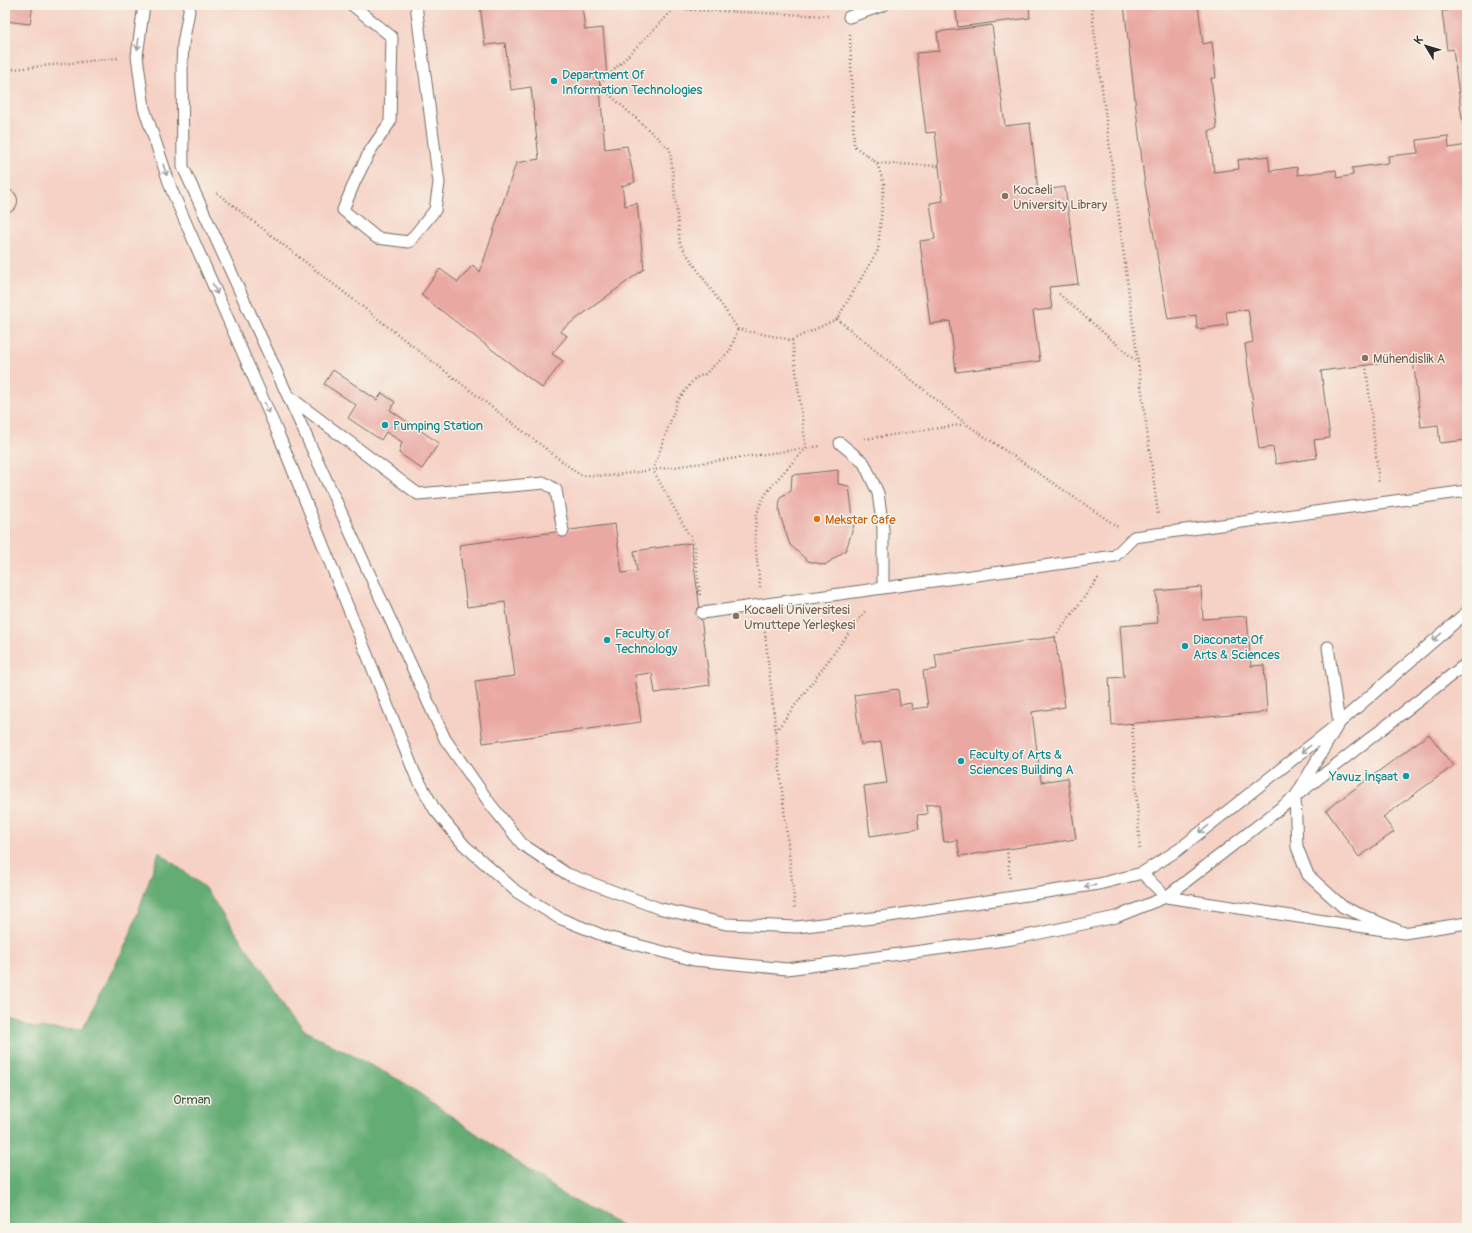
<svg xmlns="http://www.w3.org/2000/svg" width="1472" height="1233" viewBox="0 0 1472 1233" font-family="Pangolin,sans-serif">
<style>
.built{fill:#f6d1c5}
.forest{fill:#64ac73;stroke:#486c4f}
.building{fill:#eaa8a2}
.lines{fill:none;stroke-linecap:round;stroke-linejoin:round}
.lane-casing{stroke:#726c64;stroke-width:13}
.secondary-casing{stroke:#726c64;stroke-width:24}
.path{stroke:#726c64;stroke-width:2.5;stroke-dasharray:1 3;stroke-linecap:butt}
.lane{stroke:#fff;stroke-width:11}
.secondary{stroke:#fce5d0;stroke-width:22}
.oneway{stroke:#a0a0a0}
.culture-dot{fill:#0f9aa8;stroke:#f7f3e8;stroke-width:1.5}
.education-dot{fill:#8d6e63;stroke:#f7f3e8;stroke-width:1.5}
.food-dot{fill:#e8710a;stroke:#f7f3e8;stroke-width:1.5}
.labels{text-anchor:middle;stroke-width:3;stroke-linejoin:round;paint-order:stroke}
.culture-label{font-size:13px;fill:#0d838f;stroke:#f7f3e8;text-anchor:start}
.education-label{font-size:13px;fill:#785e54;stroke:#f7f3e8;text-anchor:start}
.food-label{font-size:13px;fill:#c56008;stroke:#f7f3e8;text-anchor:start}
.park-label{font-size:13px;fill:#435a46;stroke:#f7f3e8}
</style>
<rect width="100%" height="100%" fill="#f7f3e8"/>
<filter id="ink" filterUnits="userSpaceOnUse"><feTurbulence type="fractalNoise" baseFrequency=".025" numOctaves="2"/><feDisplacementMap in="SourceGraphic" scale="8" xChannelSelector="R" yChannelSelector="G"/><feConvolveMatrix kernelMatrix="1 2 1 2 8 2 1 2 1" color-interpolation-filters="sRGB"/></filter>
<filter id="wash" filterUnits="userSpaceOnUse"><feTurbulence type="fractalNoise" baseFrequency=".012" numOctaves="4" result="noise"/><feDisplacementMap in="SourceGraphic" scale="16" xChannelSelector="R" yChannelSelector="G"/><feGaussianBlur stdDeviation="0.9" result="paint"/><feColorMatrix in="noise" values="0 0 0 0 0 0 0 0 0 0 0 0 0 0 0 0 0 1.4 0 .05"/><feComposite in="paint" operator="in"/></filter>
<g filter="url(#wash)">
<rect width="100%" height="100%" fill="#f5e4cd"/>
<!-- built -->
<path class="built" d="M5,5H1467V1228H5Z"/>
<!-- forest -->
<path class="forest" d="M159,852L204,887L304,1030L403,1082L568,1198L626,1228H5V1016L33,1028L82,1030L128,940Z"/>
<g id="blocks">
<!-- building -->
<path class="building" d="M5,5H33L30,24L5,21Z
M480,5H582L585,30L603,28L607,76L599,77L605,149L627,146L635,182L622,186L625,206L637,203L644,269L560,331L567,336L552,354L563,361L542,388L421,295L440,269L458,282L473,265L480,272L516,163L539,159L531,87L511,90L505,43L485,45Z
M955,5H1029L1030,18L958,27Z
M1124,5H1198L1203,44L1212,42L1216,78H1211L1217,129L1209,131L1214,172L1239,169L1238,160L1268,156L1270,171L1297,167L1298,175L1336,170L1337,178L1353,175L1352,168L1389,163L1388,156L1418,153L1417,140L1448,136L1449,148L1467,145V272L1463,273L1467,308V440L1440,443L1438,425L1421,427L1413,359L1321,371L1330,438L1314,440L1317,458L1276,464L1273,447L1259,449L1245,344L1253,342L1248,309L1226,312L1228,325L1197,329L1196,315L1168,319L1144,178Z
M1446,5H1467V118L1462,119L1453,49L1447,50L1442,11H1447Z
M992,25L1005,126L1030,123L1038,191L1065,187L1078,284L1049,287L1052,309L1033,311L1040,361L956,372L950,321L930,324L920,241L935,239L930,203L943,201L935,132L926,133L916,53L939,51L937,32Z
M333,370L377,400L382,393L395,402L390,410L439,443L422,469L399,453L402,442L386,432L381,440L348,418L356,405L324,384Z
M838,470V484L849,486L854,525L846,550L825,565L808,561L790,545L779,512L780,497L791,491L792,475Z
M615,524L622,573L637,571L634,551L691,543L710,685L655,693L652,673L635,675L641,722L483,743L475,681L515,676L505,602L467,607L459,545Z
M1201,587L1203,619L1247,616L1251,666L1264,665L1267,712L1112,725L1109,678L1124,677L1120,626L1158,623L1156,591Z
M1055,637L1065,707L1032,712L1041,782L1067,778L1076,839L960,856L957,840L944,842L939,804L926,805L927,814L917,815L919,829L870,836L864,786L887,783L881,742L861,745L854,695L898,689L900,705L911,703L912,709L928,707L923,671L937,669L935,654Z
M1429,734L1453,766L1383,817L1394,832L1359,857L1326,810Z"/>
</g>
</g>
<g filter="url(#ink)">
<use href="#blocks" fill-opacity="0" stroke="#726c64" stroke-width="1"/>
<g class="lines">
<defs>
<path id="lane" d="M144,5L137,56L144,108L172,191L280,438L415,774L435,810L464,845L517,892L559,918L607,937L694,960L787,969L1012,939L1116,917L1166,897L1467,663
M190,5L183,44L182,65L183,167L445,739L491,805L522,844L567,874L658,908L726,924L797,927L889,916L1099,884L1142,873L1178,850L1339,723L1467,612
M352,5L392,37L390,122L370,151L355,181L343,210L377,238L409,242L435,210L439,183L416,5
M849,17L884,5
M291,398L418,494L545,483L556,490L563,531
M840,443L864,463L878,493L883,529V588
M702,613L1115,556L1134,537L1467,491
M1328,647L1339,723L1295,797L1297,847L1308,875L1343,907L1404,933
M1142,873L1166,897L1404,933L1467,923"/>
<path id="secondary" d="M5,201H6"/>
</defs>
<!-- lane casing -->
<use href="#lane" class="lane-casing"/>
<!-- secondary casing -->
<use href="#secondary" class="secondary-casing"/>
<!-- path -->
<path class="path" d="M668,5L674,9L830,16
M1091,5L1158,514
M674,9L599,85L670,149L680,244L738,329L792,340L837,319L878,250L884,184L877,163
M850,35L854,146L877,163L939,166
M5,70L118,58
M217,193L428,358L580,475L608,476L653,470L821,446
M1059,294L1137,362
M837,319L966,424L1118,527
M1366,365L1379,484
M865,439L966,424
M760,587C758,563 750,527 760,505C768,486 792,464 806,448L792,340
M700,595L694,544L653,470L678,400L695,378L705,374L730,351L738,329
M764,624L795,909
M1055,637L1099,577
M1132,724L1140,851
M776,731L866,610
M1007,849L1010,879"/>
<!-- lane -->
<use href="#lane" class="lane"/>
<!-- secondary -->
<use href="#secondary" class="secondary"/>
</g>
<!-- one-way arrows -->
<defs><path id="oneway-shaft" d="M-6 0H5M1.5-3L5.5 0L1.5 3" fill="none" stroke-width="1.6" stroke-linecap="round" stroke-linejoin="round"/></defs>
<g class="oneway">
<use href="#oneway-shaft" transform="translate(138 44) rotate(98)"/>
<use href="#oneway-shaft" transform="translate(165 170) rotate(72)"/>
<use href="#oneway-shaft" transform="translate(215 289) rotate(66)"/>
<use href="#oneway-shaft" transform="translate(267 408) rotate(66)"/>
<use href="#oneway-shaft" transform="translate(1437 637) rotate(139)"/>
<use href="#oneway-shaft" transform="translate(1306 749) rotate(142)"/>
<use href="#oneway-shaft" transform="translate(1204 829) rotate(142)"/>
<use href="#oneway-shaft" transform="translate(1090 886) rotate(172)"/>
</g>
</g>
<!-- markers -->
<g class="culture-dot">
<circle cx="554" cy="81" r="4"/>
<circle cx="385" cy="425" r="4"/>
<circle cx="607" cy="640" r="4"/>
<circle cx="1185" cy="646" r="4"/>
<circle cx="961" cy="761" r="4"/>
<circle cx="1406" cy="776" r="4"/>
</g>
<g class="education-dot">
<circle cx="1005" cy="196" r="4"/>
<circle cx="1365" cy="358" r="4"/>
<circle cx="736" cy="616" r="4"/>
</g>
<circle class="food-dot" cx="817" cy="519" r="4"/>
<g class="labels">
<!-- culture labels -->
<g class="culture-label">
<text x="562" y="79">Department Of<tspan x="562" dy="15">Information Technologies</tspan></text>
<text x="393" y="430">Pumping Station</text>
<text x="615" y="638">Faculty of<tspan x="615" dy="15">Technology</tspan></text>
<text x="1193" y="644">Diaconate Of<tspan x="1193" dy="15">Arts &amp; Sciences</tspan></text>
<text x="969" y="759">Faculty of Arts &amp;<tspan x="969" dy="15">Sciences Building A</tspan></text>
<text x="1398" y="781" text-anchor="end">Yavuz İnşaat</text>
</g>
<!-- education labels -->
<g class="education-label">
<text x="1013" y="194">Kocaeli<tspan x="1013" dy="15">University Library</tspan></text>
<text x="1373" y="363">Mühendislik A</text>
<text x="744" y="614">Kocaeli Üniversitesi<tspan x="744" dy="15">Umuttepe Yerleşkesi</tspan></text>
</g>
<!-- food labels -->
<g class="food-label">
<text x="825" y="524">Mekstar Cafe</text>
</g>
<!-- park labels -->
<g class="park-label">
<text x="192" y="1104">Orman</text>
</g>
</g>
<!-- margin -->
<rect width="1472" height="1233" fill="none" stroke="#f7f3e8" stroke-width="20"/>
<!-- north arrow -->
<g transform="translate(1426 46) rotate(308)" stroke="#f7f3e8" stroke-width="3" paint-order="stroke">
<path d="M0-3L7 15L0 10L-7 15Z" fill="#2b2b2b"/>
<text y="-6" font-size="11" font-weight="bold" text-anchor="middle" fill="#2b2b2b">K</text>
</g>
</svg>
